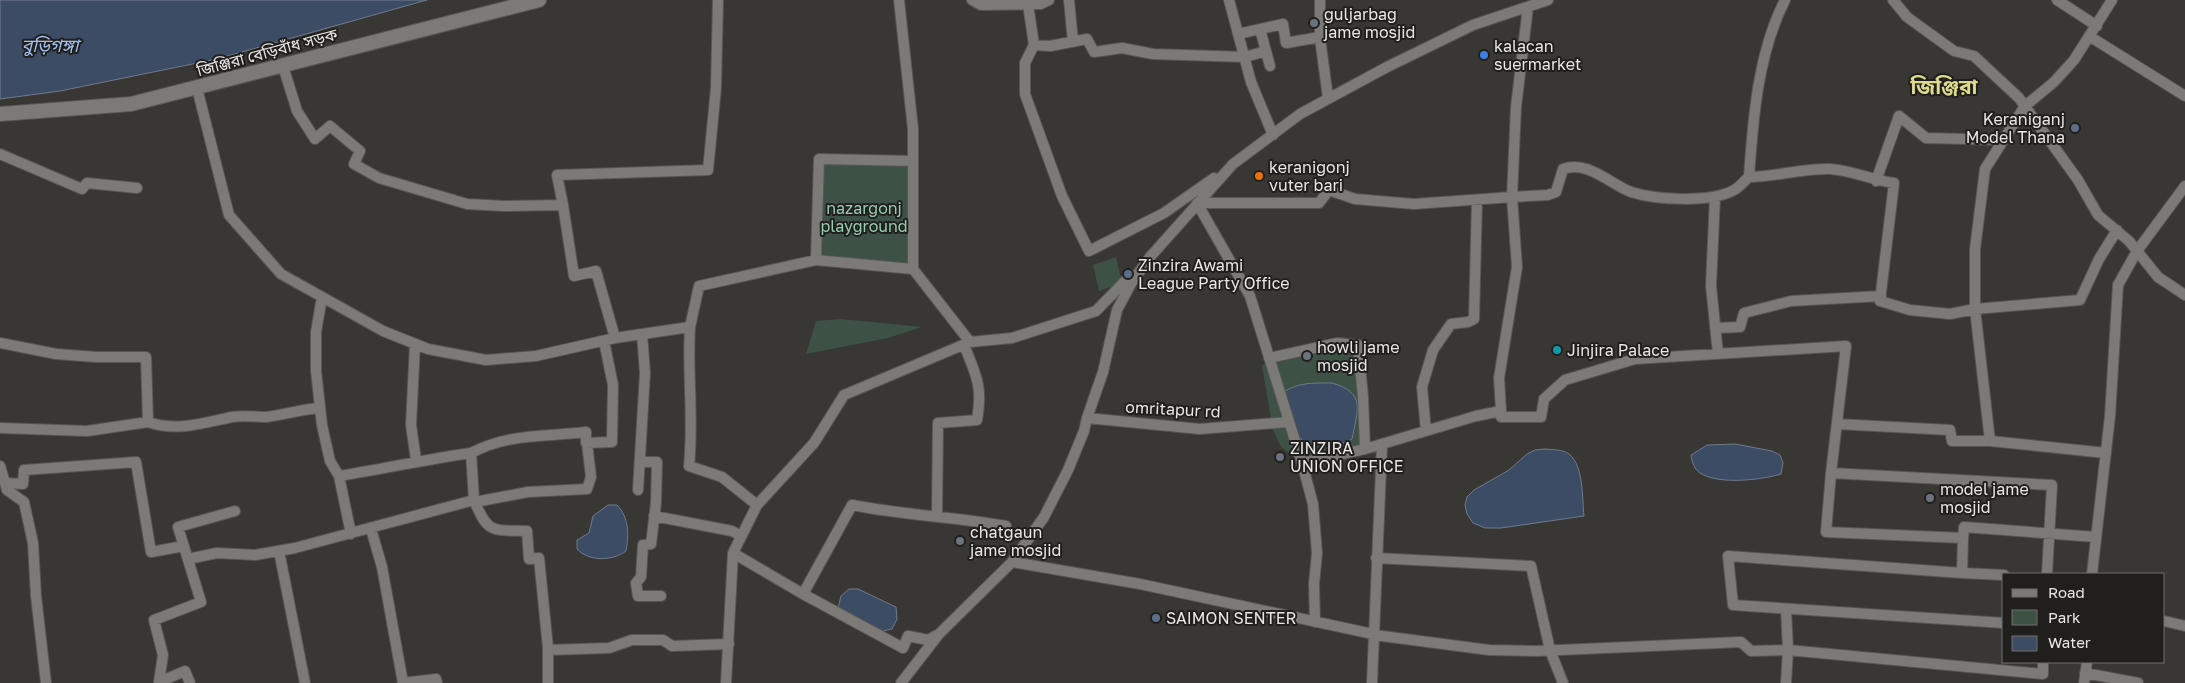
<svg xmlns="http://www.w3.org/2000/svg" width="2185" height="683" viewBox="0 0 2185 683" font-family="'Golos Text','Noto Sans Bengali',sans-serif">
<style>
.green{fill:#3d5145}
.water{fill:#3c4c64;stroke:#707a8b}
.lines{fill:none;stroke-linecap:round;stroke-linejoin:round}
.minor-casing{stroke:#585654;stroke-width:12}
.tertiary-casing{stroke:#585654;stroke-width:16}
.minor{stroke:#7c7a76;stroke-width:10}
.tertiary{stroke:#7c7a76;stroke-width:14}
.worship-dot{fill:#6b7280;stroke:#201f1d;stroke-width:2}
.shop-dot{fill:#3f7fe0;stroke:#201f1d;stroke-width:2}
.service-dot{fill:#5c6f8a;stroke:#201f1d;stroke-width:2}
.food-dot{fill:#e8710a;stroke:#201f1d;stroke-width:2}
.culture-dot{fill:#0f9aa8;stroke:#201f1d;stroke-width:2}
.labels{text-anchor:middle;stroke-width:4;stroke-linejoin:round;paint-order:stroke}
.poi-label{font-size:16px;fill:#e8e7e5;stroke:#201f1d;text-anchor:start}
.street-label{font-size:16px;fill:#e8e7e5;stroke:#201f1d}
.park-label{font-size:16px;fill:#95cead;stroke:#201f1d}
.water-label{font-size:18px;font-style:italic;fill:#a2c1f1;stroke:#201f1d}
.district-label{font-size:21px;font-weight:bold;fill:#deda8b;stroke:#201f1d}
</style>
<rect width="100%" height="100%" fill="#393734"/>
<!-- green -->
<path class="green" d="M819,159L913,161V269L816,260Z
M1116,257L1122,283L1099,291L1093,265Z
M841,319L922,327L888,338L806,354L816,321Z
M1347,345L1360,351C1370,376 1374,424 1358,448L1302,463L1281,447L1273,430L1262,366L1269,358Z"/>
<!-- water -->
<path class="water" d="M0,0H427L217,59L60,91L0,99Z
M1332,383C1367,393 1357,411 1352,439L1344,443L1305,444L1298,435L1281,394C1297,382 1312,383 1332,383Z
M1735,444L1772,451L1780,455L1783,463L1781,474C1761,480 1718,485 1700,473C1694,469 1692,462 1691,455L1707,445Z
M1545,449C1553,450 1562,449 1569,454C1584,466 1582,498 1584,516L1501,528H1485L1473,523L1467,514L1465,505L1467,497L1474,490L1509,470L1527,454L1535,450Z
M608,505H617C629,517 629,535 626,551C613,561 589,562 577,549V540L589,533L593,516Z
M849,589H858L896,607L897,619L892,629L883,631L838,608L841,596Z"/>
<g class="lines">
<defs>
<path id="minor" d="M899,0L913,129V269
M972,0L981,5L1041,4L1049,0
M1069,0L1073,42
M1229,0L1251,82L1273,135
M1320,0V38L1328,98
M1893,0L1907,17L1954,51L1974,56L2019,98L2078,180L2098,215L2129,241L2158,277L2185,295
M2057,0L2097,26
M2112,0L2074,60L2054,82L2025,106L1985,169L1975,249V309L2080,300L2099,259L2117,230
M1028,4L1034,45
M1528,7L1516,107L1512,197L1548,195L1556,192L1563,169C1588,160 1610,184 1631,192C1656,200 1711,203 1734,190C1740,187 1744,181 1749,177C1776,177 1802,168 1830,169C1851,170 1872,180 1894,183L1880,301L1910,310L1950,314L1975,309L1990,441
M1260,29L1270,66
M1238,34L1283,24L1286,43L1320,37
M2089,36L2185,96
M283,66L297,111L315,139L330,126L360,151L354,164L379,178L467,204L504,206L563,205L557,175L708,170L716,88L718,0
M197,88L229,215L281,274L383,331L428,349L486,360L536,356L615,338L690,327L699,286L816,260L913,269L970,342L844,395L814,443L757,505L733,553L726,683
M0,154L82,189L87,183L137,188
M1749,177C1753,118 1758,53 1785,0
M1214,178L1164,213L1089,251L1062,196L1025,94V63L1034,45L1050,46L1087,39L1094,52L1122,48L1153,54L1245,57L1266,51
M1876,181L1899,116L1926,138L2004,140
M1329,190L1355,199L1414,204L1512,197L1517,267L1499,378L1501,411L1476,416L1365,449L1302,463L1250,296L1197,203H1319Z
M1715,197L1711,286L1718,354
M563,205L574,276L596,271L615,338
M816,260L819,159L913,161
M322,297L316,332V371L322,425L330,461L339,476L351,534
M690,327C687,373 694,419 689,466L722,477L757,505
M1715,328L1740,327L1744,313L1791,301L1881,296
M970,342L1012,338L1096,311L1131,275
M0,343L56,354L96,357H146L148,422L87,431L0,428
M415,344L411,425L416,460
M1269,358L1337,343L1358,345L1363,397L1365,449
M1501,411V417H1541L1544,399L1565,380L1635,359L1846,346L1831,473
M1087,418L1200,429L1288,422
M148,422C176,432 203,423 232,417C243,415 255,417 266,417C285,415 301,409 320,408
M1837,424L1950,430L1952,441H1990L2106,453
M1426,431L1422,387L1433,350L1451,324L1468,322L1474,319L1477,200
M641,462H657L656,503L651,544L643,545L641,577L636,583L638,596H661
M1302,463L1313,504L1317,553L1314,584L1315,622
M0,466L7,490L24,502L33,543L36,596L46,683
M339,476C384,469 427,459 471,453
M5,483L23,484L24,470L136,462L151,552L184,546
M638,490L645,373L642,334
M474,500C488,534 492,530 527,531L529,559L539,558L548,648V683
M475,502L528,492L587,489L591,477L587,443
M654,516L732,531L741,536
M937,516L938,423L977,420C983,386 976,375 964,345
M371,529L382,567L403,683L436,679L437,683
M1963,538L1964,527L2096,537
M279,551L305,683
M733,553L803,594L903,648L908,636L928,640L937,635
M1376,558L1531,566L1550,650L1563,683
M188,559L217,553L255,555L295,548L474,500L471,453C509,433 545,437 586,432V443L612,442L613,385L604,341
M1012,562L1140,584L1382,636L1489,650L1537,651L1741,642L1751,651L1788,650L2043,674V662
M1962,573L2004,575
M2092,574L2110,416L2118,285L2137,251L2185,186
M803,594L852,505C903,515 955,517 1006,526
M2164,621L2185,626
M2004,623L1733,605L1728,556L1962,573L1963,538L1826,532L1831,473L2052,485L2047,574
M548,650L609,648L632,640H663L672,646L729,644
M2085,673L2138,683
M190,683L185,671L159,682L163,655L154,620L201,602L178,527L235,511
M901,683L939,634L1012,562L1044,517L1068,470L1084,431L1087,418L1103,372L1117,310L1132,282L1150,257L1233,164L1300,114L1387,67L1473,25L1548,0
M1372,683L1382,445
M1786,683L1788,650L1786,609
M2084,683L2087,662"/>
<path id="tertiary" d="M0,114L131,104L539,0"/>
</defs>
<!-- minor casing -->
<use href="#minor" class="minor-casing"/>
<!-- tertiary casing -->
<use href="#tertiary" class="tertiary-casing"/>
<!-- minor -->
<use href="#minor" class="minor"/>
<!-- tertiary -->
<use href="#tertiary" class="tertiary"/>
</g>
<!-- markers -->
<g class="worship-dot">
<circle cx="1314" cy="23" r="5"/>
<circle cx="1307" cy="356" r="5"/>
<circle cx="1280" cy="457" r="5"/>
<circle cx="1930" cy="498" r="5"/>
<circle cx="960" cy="541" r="5"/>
</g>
<circle class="shop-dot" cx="1484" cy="55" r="5"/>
<g class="service-dot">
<circle cx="2075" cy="128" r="5"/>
<circle cx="1128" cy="274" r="5"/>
<circle cx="1156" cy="618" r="5"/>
</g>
<circle class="food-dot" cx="1259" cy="176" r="5"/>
<circle class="culture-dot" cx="1557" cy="350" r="5"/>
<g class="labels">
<!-- poi labels -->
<g class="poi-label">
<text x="1324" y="20">guljarbag<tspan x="1324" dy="18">jame mosjid</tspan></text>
<text x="1494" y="52">kalacan<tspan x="1494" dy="18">suermarket</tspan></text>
<text x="2065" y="125" text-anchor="end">Keraniganj<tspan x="2065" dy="18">Model Thana</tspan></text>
<text x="1269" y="173">keranigonj<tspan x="1269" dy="18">vuter bari</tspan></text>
<text x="1138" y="271">Zinzira Awami<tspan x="1138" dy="18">League Party Office</tspan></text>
<text x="1317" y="353">howli jame<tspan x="1317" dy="18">mosjid</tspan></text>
<text x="1567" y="356">Jinjira Palace</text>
<text x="1290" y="454">ZINZIRA<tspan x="1290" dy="18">UNION OFFICE</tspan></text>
<text x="1940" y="495">model jame<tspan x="1940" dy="18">mosjid</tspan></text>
<text x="970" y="538">chatgaun<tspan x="970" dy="18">jame mosjid</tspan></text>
<text x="1166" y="624">SAIMON SENTER</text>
</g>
<!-- street labels -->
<g class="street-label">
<text transform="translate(267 52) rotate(-15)" y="6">জিঞ্জিরা বেড়িবাঁধ সড়ক</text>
<text transform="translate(1173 409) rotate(3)" y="6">omritapur rd</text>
</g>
<!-- park labels -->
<g class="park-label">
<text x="864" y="214">nazargonj<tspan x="864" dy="18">playground</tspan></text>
</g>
<!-- water labels -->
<g class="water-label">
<text x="50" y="52">বুড়িগঙ্গা</text>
</g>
<!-- district labels -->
<g class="district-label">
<text x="1944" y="94">জিঞ্জিরা</text>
</g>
</g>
<!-- legend -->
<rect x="2002" y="573" width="162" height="90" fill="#201f1d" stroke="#706f6d"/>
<rect x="2012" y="589" width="25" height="8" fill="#7c7a76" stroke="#706f6d"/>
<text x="2048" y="598" font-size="15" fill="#e8e7e5">Road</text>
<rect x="2012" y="610" width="25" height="15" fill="#3d5145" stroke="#706f6d"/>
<text x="2048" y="623" font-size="15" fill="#e8e7e5">Park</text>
<rect x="2012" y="636" width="25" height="15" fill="#3c4c64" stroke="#706f6d"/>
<text x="2048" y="648" font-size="15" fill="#e8e7e5">Water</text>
</svg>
